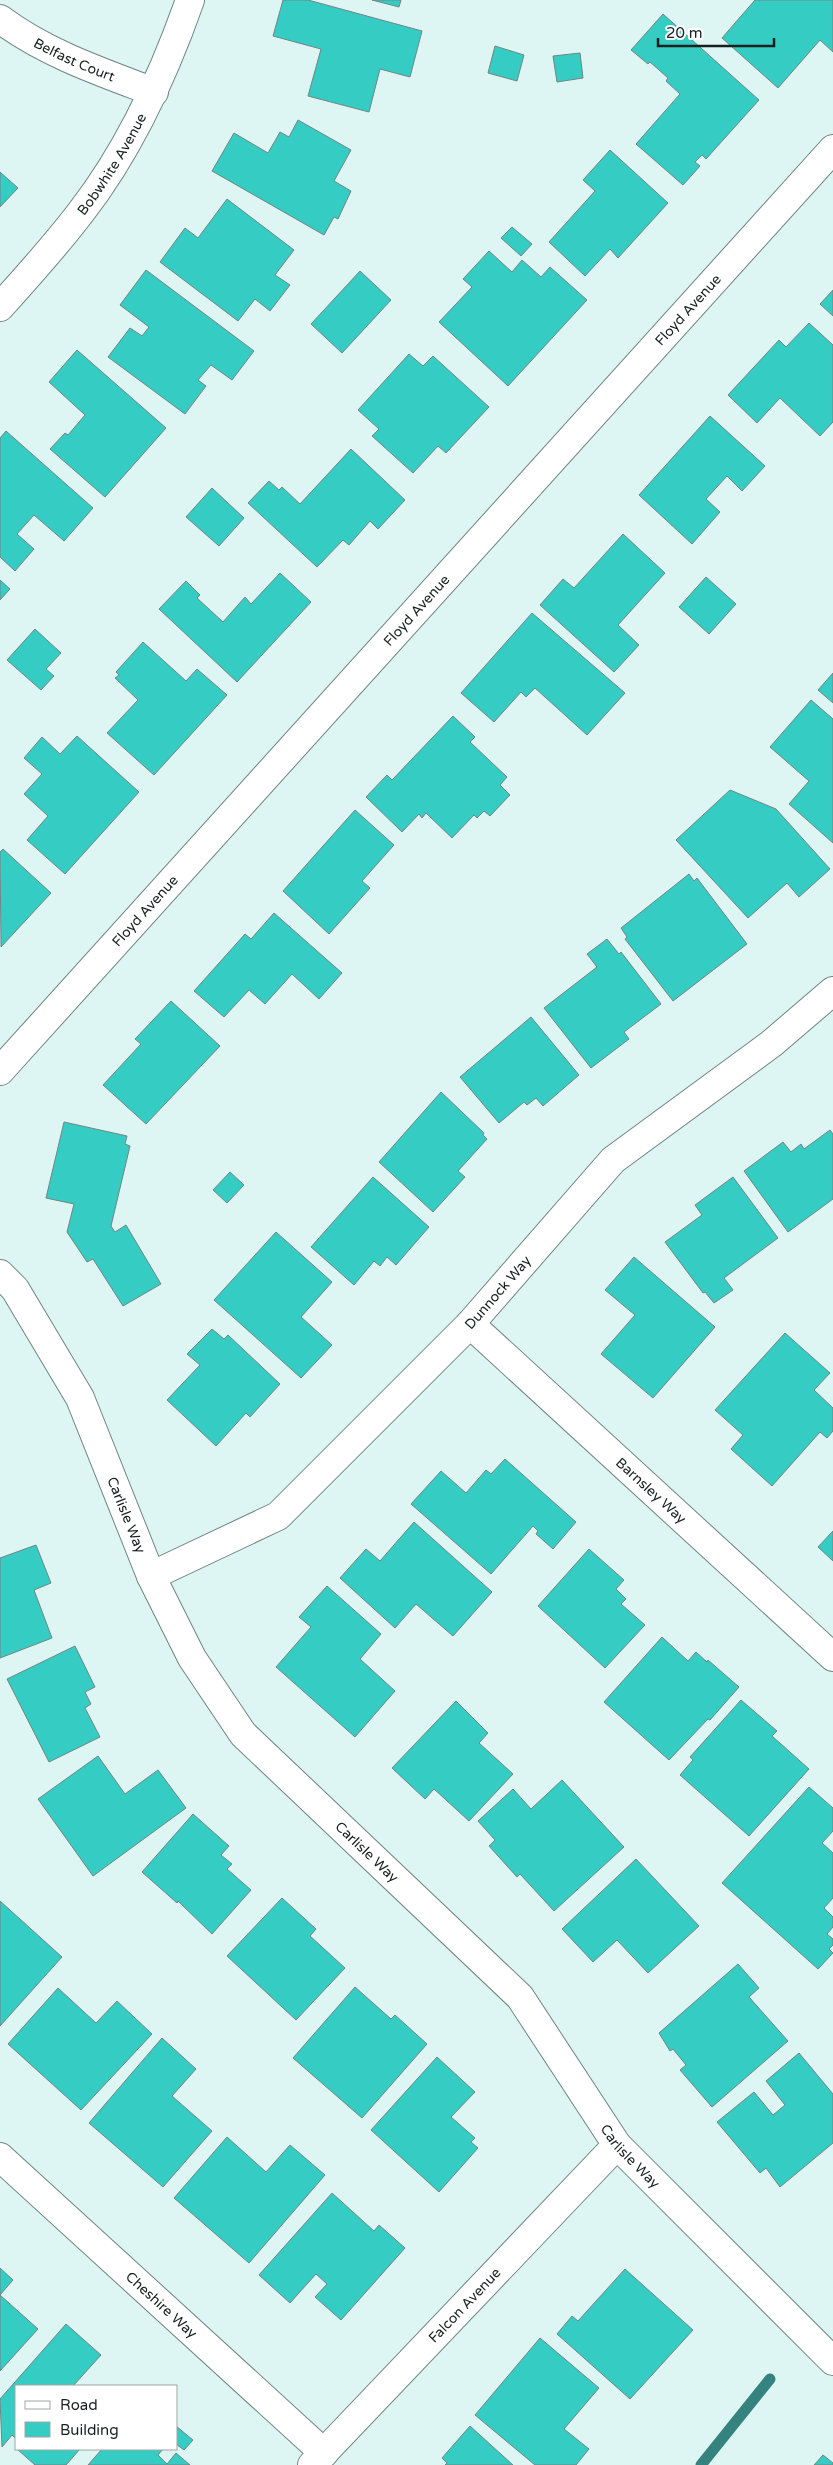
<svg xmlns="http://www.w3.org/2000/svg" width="833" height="2465" viewBox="0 0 833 2465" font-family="'Varela Round',sans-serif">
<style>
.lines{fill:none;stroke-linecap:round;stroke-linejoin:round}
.stream{stroke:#35837e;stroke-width:11}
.building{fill:#35ccc3;stroke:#708683}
.street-casing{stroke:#6f8583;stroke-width:30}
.street{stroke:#fff;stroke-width:28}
.labels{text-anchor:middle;stroke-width:4;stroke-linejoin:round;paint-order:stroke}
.street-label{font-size:14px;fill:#17201f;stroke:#fff}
</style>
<rect width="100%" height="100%" fill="#ddf5f3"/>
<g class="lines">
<!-- stream -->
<path class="stream" d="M701,2465L770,2379"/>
</g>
<!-- building -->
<path class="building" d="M283,0H308L422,31L410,77L380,69L369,112L308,96L321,49L273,36Z
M372,0H401L399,7Z
M755,0H833V52L820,40L778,88L722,38Z
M663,14L759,100L706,159L702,155L695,162L700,166L683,185L636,144L680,94L666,81L668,78L650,62L648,64L631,50Z
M495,46L524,55L517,81L488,73Z
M580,53L583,78L557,82L553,56Z
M298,120L351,150L334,181L351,191L338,219L334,217L324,235L212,171L234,133L268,153L280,132L289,137Z
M610,150L668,203L618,258L610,249L585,276L549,242L595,191L583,180Z
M0,172L18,188L0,207Z
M227,199L294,250L275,275L290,285L270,311L255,299L238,321L160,262L185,228L198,238Z
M512,227L532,244L521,256L501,238Z
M489,251L512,272L522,260L541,277L550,267L587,300L508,386L439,322L472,287L463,279Z
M146,270L254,351L232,380L211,365L198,380L206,386L185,414L108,357L130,328L142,336L149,327L120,305Z
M360,271L391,300L342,353L311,324Z
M833,290V316L820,304Z
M809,323L833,345V422L820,436L780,398L757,423L728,395L779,340L786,347Z
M77,350L166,428L105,497L50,449L65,433L68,435L85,415L49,382Z
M409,354L423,366L433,356L489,407L446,453L438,446L413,473L372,436L379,429L358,410Z
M710,416L765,466L742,491L727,476L706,499L720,512L692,544L639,495Z
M6,431L93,508L64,541L34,515L17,534L34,549L15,571L0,557V438Z
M351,449L405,500L378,529L370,521L349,545L343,540L317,567L248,503L269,481L279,490L282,487L300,504Z
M212,488L244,518L219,546L186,517Z
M623,534L665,573L618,625L639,645L614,672L540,605L563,579L574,588Z
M280,573L311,602L237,682L159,609L186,581L200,595L197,598L223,622L245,597L251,604Z
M706,577L736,604L709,634L679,607Z
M0,580L10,589L0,600Z
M532,613L625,693L587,735L535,688L526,697L521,692L494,722L461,693Z
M35,629L61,653L46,669L54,676L41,690L7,660Z
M143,642L186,681L197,669L227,695L154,775L107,733L138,700L115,678L119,675L116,672Z
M833,673V703L818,690Z
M811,700L833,719V843L789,804L809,781L770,747Z
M453,716L475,737L470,742L507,777L500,785L510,795L490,816L484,811L477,818L474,815L452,838L426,813L422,818L419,814L402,832L366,797L387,775L392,780Z
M77,736L139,792L65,874L27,840L48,816L24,794L42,774L24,758L42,737L60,754Z
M730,790L776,809L830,869L799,897L787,883L748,918L676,840Z
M355,810L394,845L362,881L370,888L329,934L283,891Z
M3,849L51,893L1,947L0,852Z
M689,874L694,881L697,878L747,944L673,1001L625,939L627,937L621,928Z
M274,913L342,973L319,999L292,974L265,1004L249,990L224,1017L194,991L245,934L251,939Z
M607,939L619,954L621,952L661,1004L624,1032L629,1039L591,1068L544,1008L597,967L587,954Z
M171,1001L220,1046L146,1124L103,1085L141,1044L135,1039Z
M531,1017L579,1075L543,1106L536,1098L527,1105L524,1102L499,1123L460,1077Z
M441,1092L484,1133L483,1135L487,1139L458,1171L465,1177L433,1212L379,1162Z
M64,1122L127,1136L125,1144L130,1146L111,1226L115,1232L126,1225L161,1284L123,1306L93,1259L87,1262L67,1232L74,1204L46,1198Z
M830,1130L833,1134V1199L788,1232L744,1171L783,1142L791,1152L801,1144L804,1149Z
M230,1172L244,1185L227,1203L213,1190Z
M373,1177L429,1227L396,1265L387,1257L380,1266L374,1261L354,1285L311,1247Z
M733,1177L778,1238L724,1278L733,1290L714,1303L705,1292L703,1293L665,1242L702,1215L695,1205Z
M276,1232L332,1282L301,1317L332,1345L301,1378L214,1300Z
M634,1257L715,1327L653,1398L601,1354L635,1315L605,1290Z
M212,1329L224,1339L228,1335L280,1384L250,1417L246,1413L216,1446L167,1400L200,1365L187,1354Z
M785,1333L830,1373L814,1390L833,1408V1431L827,1438L820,1432L772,1486L731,1449L743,1435L715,1410Z
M505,1459L576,1522L553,1549L536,1534L538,1531L533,1526L491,1574L411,1504L441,1471L466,1493L486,1470L491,1474Z
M414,1522L492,1592L453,1636L416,1604L395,1628L340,1578L366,1549L380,1561Z
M833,1531V1561L818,1547Z
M36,1545L51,1583L34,1590L52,1638L0,1658V1558Z
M589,1549L624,1580L616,1589L626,1599L621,1604L645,1625L605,1668L538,1606Z
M327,1586L381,1634L360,1659L395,1691L355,1737L276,1667L311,1627L299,1617Z
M662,1637L688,1661L696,1652L707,1662L708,1660L739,1687L710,1720L708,1719L669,1760L604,1702Z
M75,1646L95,1687L85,1692L91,1704L85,1708L100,1737L49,1762L7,1679Z
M741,1700L777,1731L772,1736L809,1769L749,1836L680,1775L693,1760L690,1757Z
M456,1701L488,1733L479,1743L513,1774L469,1821L434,1789L425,1799L392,1768Z
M98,1756L125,1794L158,1770L186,1808L93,1876L38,1799Z
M562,1780L624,1847L554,1911L520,1874L517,1877L489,1846L495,1840L478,1821L513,1789L531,1809Z
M809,1787L833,1808V1831L822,1843L833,1853V1898L824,1908L833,1917V1927L827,1934L833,1939V1945L829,1949L833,1953L818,1969L722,1883Z
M193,1814L229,1846L221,1855L232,1864L227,1869L251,1890L212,1934L178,1901L177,1903L142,1872Z
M636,1859L699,1926L648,1973L617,1940L593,1962L562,1929Z
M282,1898L316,1929L310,1936L345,1968L296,2020L227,1956Z
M0,1901L62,1957L0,2026Z
M738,1964L759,1988L749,1997L788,2041L712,2107L680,2070L686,2065L673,2049L670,2051L659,2033Z
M355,1987L391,2019L395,2015L427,2044L362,2118L293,2058Z
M58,1988L96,2023L117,2001L152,2034L81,2110L8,2044Z
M162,2038L196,2069L172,2096L212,2131L163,2187L89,2123Z
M799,2053L833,2094V2143L780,2187L766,2168L760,2173L717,2122L754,2092L773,2115L785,2105L766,2081Z
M437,2057L475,2092L451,2117L475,2138L471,2142L478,2148L439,2192L371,2130Z
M227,2137L266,2172L290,2145L325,2175L249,2263L174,2198Z
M332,2193L374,2231L379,2225L405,2248L341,2320L315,2297L327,2284L316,2274L290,2303L259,2275Z
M0,2268L13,2280L0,2295L38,2329L0,2371Z
M625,2269L693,2330L630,2399L557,2334L572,2316L578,2321Z
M66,2324L101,2355L73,2386H16V2439L12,2435L2,2447L0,2399Z
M540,2338L599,2388L564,2429L589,2449L576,2465H535L475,2415Z
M176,2426L193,2440L184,2450L176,2444Z
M470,2426L513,2465H445L447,2463L442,2458Z
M17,2449H80L66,2465H35Z
M102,2449H163L158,2455L167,2464L176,2453L190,2465H88Z
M823,2455L833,2463V2465H814Z"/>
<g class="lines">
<defs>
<g id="street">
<path id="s1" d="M0,19C45,53 101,72 154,92"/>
<path id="s2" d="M0,307C28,276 56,245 81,212C130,149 164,74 190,0"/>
<path id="s3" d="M0,1071L833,149"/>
<path id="s4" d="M0,1274L15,1289L80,1398L151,1576L192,1658L243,1734L520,1997L617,2145L833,2361"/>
<path id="s5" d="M470,1324L833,1657"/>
<path id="s6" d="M151,1576L278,1516L470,1324L613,1160L771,1044L833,991"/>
<path id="s7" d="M0,2157L324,2453"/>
<path id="s8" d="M312,2465L617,2145"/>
</g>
</defs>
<!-- street casing -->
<use href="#street" class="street-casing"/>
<!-- street -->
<use href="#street" class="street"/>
</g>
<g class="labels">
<!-- street labels -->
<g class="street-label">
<text dy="5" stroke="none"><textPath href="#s1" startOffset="85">Belfast Court</textPath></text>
<text dy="5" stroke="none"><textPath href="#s2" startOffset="182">Bobwhite Avenue</textPath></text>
<text dy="5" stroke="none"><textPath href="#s3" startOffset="1026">Floyd Avenue</textPath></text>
<text dy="5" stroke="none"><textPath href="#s3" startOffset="621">Floyd Avenue</textPath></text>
<text dy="5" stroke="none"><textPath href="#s3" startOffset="216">Floyd Avenue</textPath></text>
<text dy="5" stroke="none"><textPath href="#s6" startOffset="454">Dunnock Way</textPath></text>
<text dy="5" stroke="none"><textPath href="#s5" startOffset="246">Barnsley Way</textPath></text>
<text dy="5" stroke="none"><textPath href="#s4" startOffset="274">Carlisle Way</textPath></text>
<text dy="5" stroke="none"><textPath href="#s4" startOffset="694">Carlisle Way</textPath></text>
<text dy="5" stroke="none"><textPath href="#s4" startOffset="1099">Carlisle Way</textPath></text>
<text dy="5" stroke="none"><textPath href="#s7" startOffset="219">Cheshire Way</textPath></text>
<text dy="5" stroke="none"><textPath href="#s8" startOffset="221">Falcon Avenue</textPath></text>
</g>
</g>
<!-- legend -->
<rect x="15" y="2385" width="162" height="65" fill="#ffffff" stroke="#a2a6a5"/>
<rect x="25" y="2401" width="25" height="8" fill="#ffffff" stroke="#a2a6a5"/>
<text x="60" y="2410" font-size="15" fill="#17201f">Road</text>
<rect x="25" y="2422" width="25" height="15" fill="#35ccc3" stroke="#a2a6a5"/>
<text x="60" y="2435" font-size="15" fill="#17201f">Building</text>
<!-- scale -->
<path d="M658 38v8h116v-8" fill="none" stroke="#17201f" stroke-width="2.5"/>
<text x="666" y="38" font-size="15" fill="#17201f" stroke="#ffffff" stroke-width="4" paint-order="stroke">20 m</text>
</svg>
